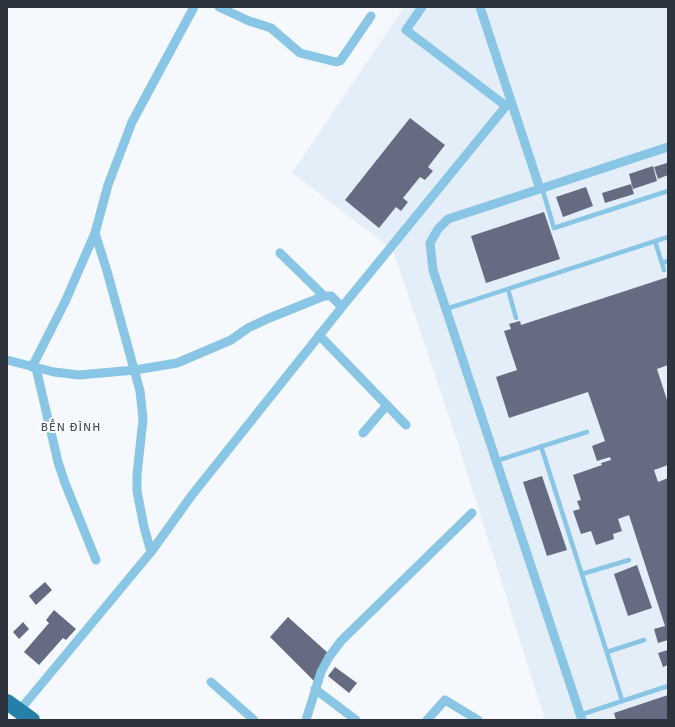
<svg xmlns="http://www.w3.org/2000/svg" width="675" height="727" viewBox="0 0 675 727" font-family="Signika,sans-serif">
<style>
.built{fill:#e4eef9}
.building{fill:#656b81}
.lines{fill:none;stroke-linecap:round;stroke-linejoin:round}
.lane{stroke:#89c5e5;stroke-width:4.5}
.street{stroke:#89c5e5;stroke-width:9}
.highway{stroke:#267fa8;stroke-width:16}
.labels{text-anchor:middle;stroke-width:4;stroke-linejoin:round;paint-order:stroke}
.quarter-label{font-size:12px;letter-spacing:1px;fill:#465567;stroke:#fff}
</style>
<rect width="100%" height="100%" fill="#f5f9fe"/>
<!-- built -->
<path class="built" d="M404,7H668V720H545L456,438L393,250L292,173Z"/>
<!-- building -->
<path class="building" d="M410,118L445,145L428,167L433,171L425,180L420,177L403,198L408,202L401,211L396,207L379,228L345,200Z
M667,163L668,175L658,179L654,167Z
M653,166L657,181L633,189L629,174Z
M631,184L634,194L605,203L602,193Z
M586,187L593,206L563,217L556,197Z
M544,212L560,259L486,283L471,236Z
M668,277V365L657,369L668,403V465L654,470L658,482L668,478V640L658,643L654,629L665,626L629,515L618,519L622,531L613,534L614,539L596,545L591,531L581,534L573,511L580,509L577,501L581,500L573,475L602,465L601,463L611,460L610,457L597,461L592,446L605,441L588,392L509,418L496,377L517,370L504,331L511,329L509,324L520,321L521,325Z
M542,476L567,550L547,556L523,482Z
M637,565L652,608L628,616L614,574Z
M45,582L52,590L36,605L29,596Z
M54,610L76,629L66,640L63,638L39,665L24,652L49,623L46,620Z
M288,617L328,653L314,681L270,637Z
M23,622L29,629L19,639L13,632Z
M668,650V665L663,667L658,653Z
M335,667L357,683L349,693L328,676Z
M668,695V720H616L614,713Z"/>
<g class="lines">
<!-- lane -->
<path class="lane" d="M542,188L554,228L668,191
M655,241L664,270
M662,263L668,261
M508,289L516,318
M446,309L668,237
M541,446L622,700
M496,461L587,432
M582,574L629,560
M607,652L644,640
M580,715L668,686"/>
<!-- street -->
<path class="street" d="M219,7L249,21L271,28L300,53L336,62L340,61L343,57L371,16
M480,7L540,189
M280,253L324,296
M319,335L406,425
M7,360L54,372L79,375L135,370L177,363L231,340L248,328L267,319L324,296H331L342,307
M32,367L65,302L95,233
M36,368L58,462L65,483L96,560
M363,433L387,405
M151,552L144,527L137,491V475L143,419L140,391L107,271L95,233L108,185L132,122L194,7
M211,682L254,720
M315,689L356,720
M19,711L151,552L192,495L342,307L506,106L406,30L422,7
M306,720L321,672L329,657L341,641L472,513
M427,720L445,700L478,720
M582,720L433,270L430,243L438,229L448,219L668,147"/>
<!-- highway -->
<path class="highway" d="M7,702L32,720"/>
</g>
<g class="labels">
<!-- quarter labels -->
<g class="quarter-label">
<text x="71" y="431">BẾN ĐÌNH</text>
</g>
</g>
<!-- border -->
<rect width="675" height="727" fill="none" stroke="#2d343d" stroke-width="16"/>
</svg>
